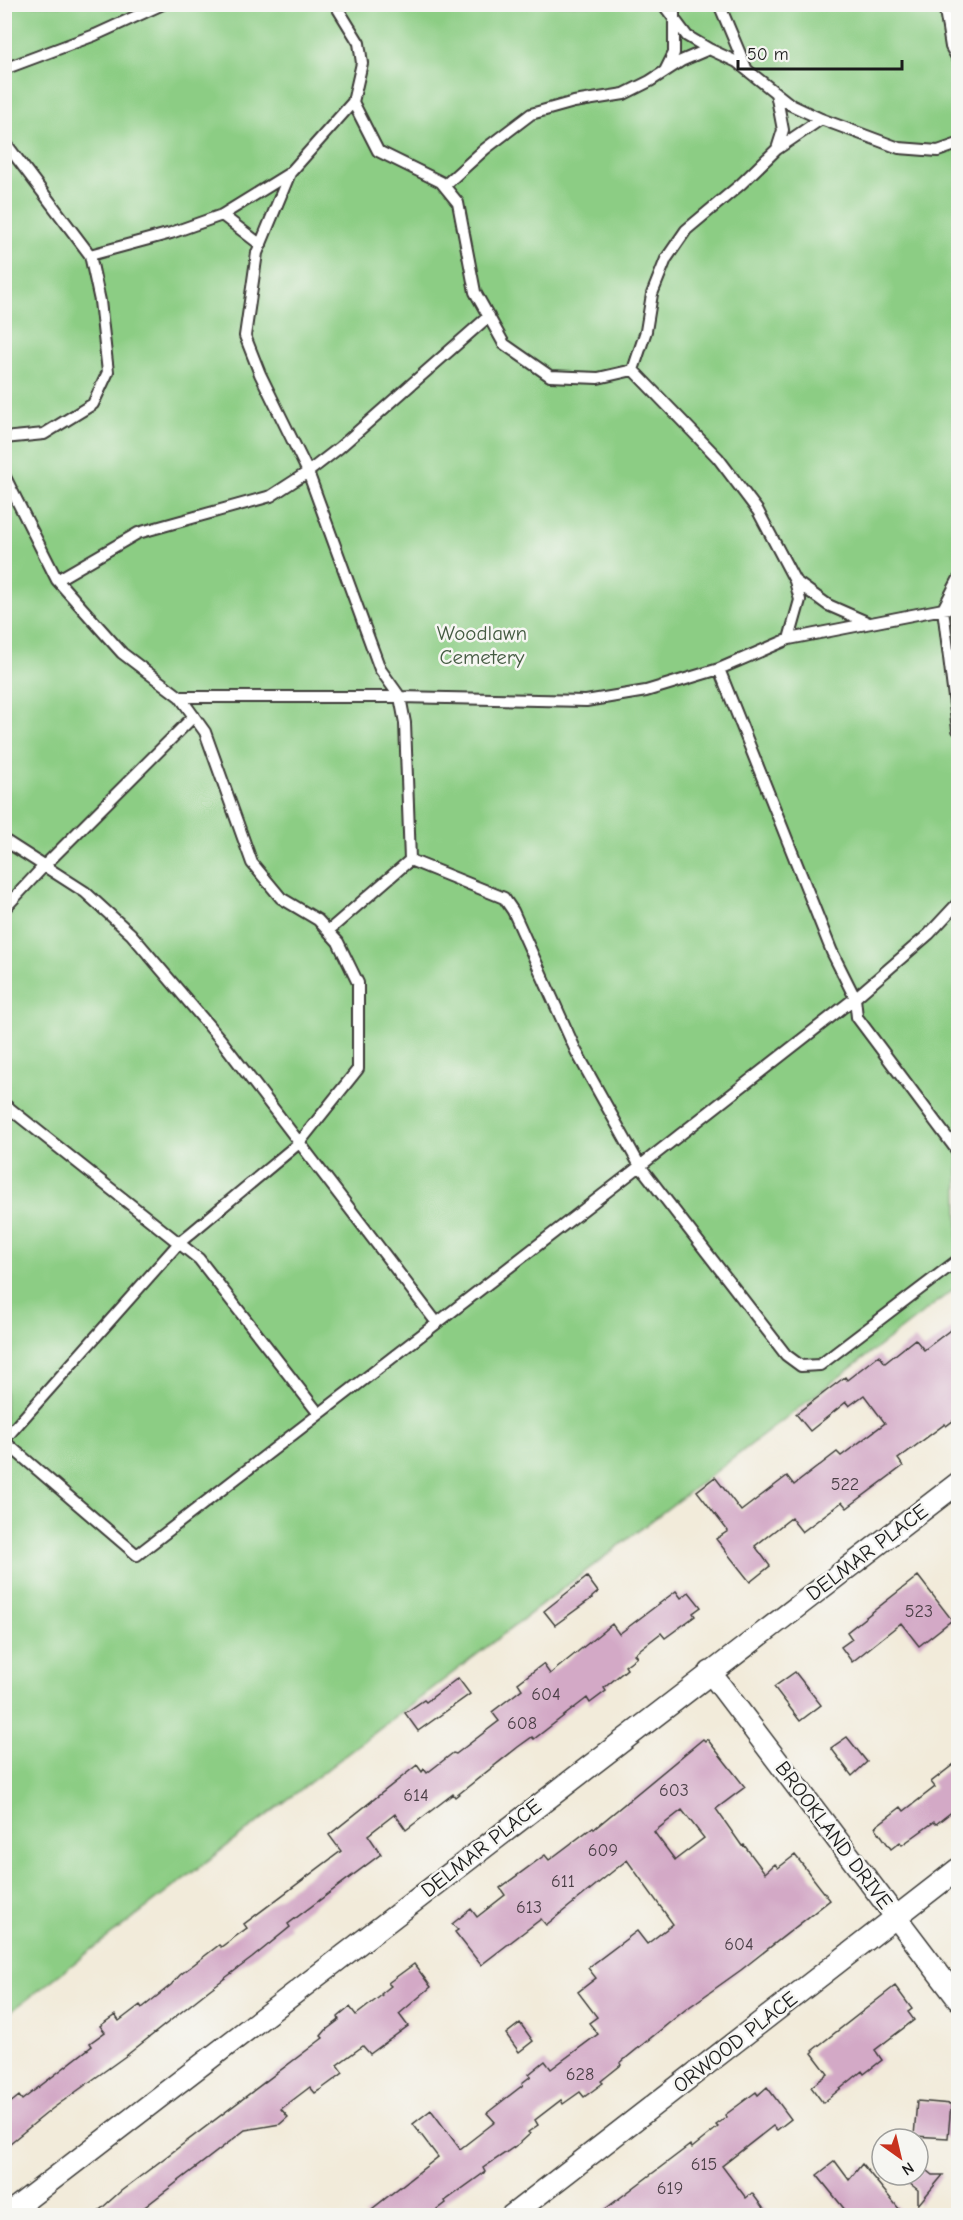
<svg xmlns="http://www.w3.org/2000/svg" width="963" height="2220" viewBox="0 0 963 2220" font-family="'Comic Neue',sans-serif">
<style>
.green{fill:#8ccd84;stroke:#547450;stroke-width:1.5}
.building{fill:#d3a9c6;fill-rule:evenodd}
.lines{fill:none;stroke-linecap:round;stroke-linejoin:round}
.service-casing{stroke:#3c3b38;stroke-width:14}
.minor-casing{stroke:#3c3b38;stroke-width:24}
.service{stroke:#fff;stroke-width:10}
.minor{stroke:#fff;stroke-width:21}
.labels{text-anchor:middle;stroke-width:5;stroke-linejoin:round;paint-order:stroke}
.number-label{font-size:18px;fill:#4a3f46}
.park-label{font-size:21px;fill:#435a40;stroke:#f6f6f2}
.street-label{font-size:21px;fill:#1c1c1c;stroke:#f6f6f2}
</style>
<rect width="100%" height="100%" fill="#f6f6f2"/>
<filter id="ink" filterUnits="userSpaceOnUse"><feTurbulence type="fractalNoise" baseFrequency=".0167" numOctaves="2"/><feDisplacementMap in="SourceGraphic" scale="12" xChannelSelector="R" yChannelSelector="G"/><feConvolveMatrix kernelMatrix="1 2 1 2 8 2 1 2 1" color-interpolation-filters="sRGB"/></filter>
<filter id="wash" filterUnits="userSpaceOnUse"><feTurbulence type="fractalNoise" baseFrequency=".008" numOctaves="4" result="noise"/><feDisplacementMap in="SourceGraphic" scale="24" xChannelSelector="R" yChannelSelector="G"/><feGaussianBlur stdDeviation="1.35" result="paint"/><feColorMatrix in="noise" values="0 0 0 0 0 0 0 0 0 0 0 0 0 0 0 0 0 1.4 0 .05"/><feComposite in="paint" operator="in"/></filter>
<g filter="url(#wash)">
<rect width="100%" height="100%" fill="#f2ebda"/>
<!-- green -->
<path class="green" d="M5,5H958V1286L5,2016Z"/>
<g id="blocks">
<!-- building -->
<path class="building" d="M958,1324V1417L946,1426L945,1424L898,1459L903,1466L847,1508L842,1502L802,1532L791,1518L755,1546L770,1566L750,1582L716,1539L728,1531L697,1491L715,1477L741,1511L787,1476L794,1485L837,1452L841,1456L885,1423L864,1395L849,1406L846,1402L810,1431L796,1414L845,1377L847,1380L879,1355L885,1363L915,1339L924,1350Z
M918,1576L952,1620L919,1646L901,1623L852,1662L841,1647L852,1639L847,1632Z
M587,1577L598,1592L592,1597V1598L555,1625L544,1611Z
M676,1591L681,1598L689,1592L701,1607L693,1613L695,1616L665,1638L661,1633L634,1654L637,1657L625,1666L627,1669L604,1688L606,1691L590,1703L587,1698L534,1739L532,1737L518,1747L455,1797L453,1794L406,1830L395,1814L368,1835L381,1854L288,1924L290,1927L252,1958L209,1990L127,2055L52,2109L4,2148V2108L19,2096L22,2100L92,2046L90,2043L105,2032L100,2026L115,2015L119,2021L140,2005L142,2008L171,1985L180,1975L219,1945L221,1947L247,1928L244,1924L341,1851L329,1835L417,1765L422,1772L424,1769L427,1773L453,1753L456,1754L499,1721L492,1712L522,1689L518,1683L543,1664L550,1674L612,1624L619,1634Z
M795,1672L821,1705L800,1721L774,1687Z
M458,1678L470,1694L418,1731L405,1713L424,1700L426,1702Z
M847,1737L867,1762L852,1776L831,1748Z
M703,1739L705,1741L707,1739L745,1787L716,1809L742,1846L744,1845L765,1873L775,1864L778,1868L795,1855L830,1900L741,1970L685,2010L620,2063L621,2065L601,2081L603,2083L584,2097L580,2092L563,2104L561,2100L535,2120L538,2125L528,2132L530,2134L520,2143L483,2168L485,2172L445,2201L446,2203L429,2216H363L438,2157L413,2124L431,2110L460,2149L495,2122L487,2113L523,2085L522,2083L531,2076L529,2074L545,2061L551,2069L598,2034L589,2023L597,2017L578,1992L596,1978L588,1968L637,1931L647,1944L673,1924L627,1860L546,1925L541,1919L481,1965L455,1932L458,1930L452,1924L471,1909L477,1917L505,1895L500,1888L545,1855L549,1860L593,1827L594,1829ZM682,1810L704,1838L675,1860L654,1832Z
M958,1761V1807L936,1824L934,1822L902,1845L900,1842L891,1849L875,1827L901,1807L904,1811L935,1787L931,1782Z
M414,1964L431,1987L399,2014L408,2026L370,2054L363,2046L337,2065L343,2073L320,2090L315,2093L310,2087L281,2109L288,2117L280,2124L245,2130L133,2216H93L121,2191L323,2038L321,2036L326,2030L339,2020L338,2017L350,2007L356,2015L382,1995L381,1994L391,1986L388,1983Z
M895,1986L912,2009L908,2012L914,2020L875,2050L882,2060L864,2074L862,2071L823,2103L811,2087L828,2074L812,2053L814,2051L813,2050Z
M520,2023L533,2041L519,2052L506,2034Z
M767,2087L791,2119L777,2130L773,2126L722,2166L746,2198L752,2193L769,2216H596L690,2145L692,2148L718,2127L716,2125L727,2117L725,2115L756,2092L758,2095Z
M917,2101L951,2104L948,2138L914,2136Z
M835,2161L849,2180L862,2164L905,2216H850L817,2175Z
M918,2163L933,2175H943L918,2205V2190L899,2175H918Z"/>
</g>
</g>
<g filter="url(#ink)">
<use href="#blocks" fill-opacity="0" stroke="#3c3b38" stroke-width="1.5"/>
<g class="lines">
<defs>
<path id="service" d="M335,4L359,43L362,63L353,102L378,151L441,182L458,203L475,292L504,344L550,376L598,378L633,370L718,458L758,511L795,581L800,600L789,639
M663,4L687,36L709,49
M719,4L746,68
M944,4L951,47L958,59
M4,69L95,35L163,4
M665,71L674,53V4
M353,102L290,173L257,253L245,336L260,374L308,472L380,669L400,697L586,701L646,691L719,669L832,952L855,998L857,1017L958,1152
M4,141L90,255
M777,149L821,119
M444,186L485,149L531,114L574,102L624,94L650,81L681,61L709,49L737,62L791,105L821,119L899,148L938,151L958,144
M222,215L261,245
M633,370L646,331L652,294L666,259L686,230L741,184L777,149L783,130L776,93
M4,438L44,434L93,404L108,372L100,301L90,255L171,233L222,215L290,173
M4,475L57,580L122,653L180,697H400L405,723L410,860L504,898L513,911L576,1051L640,1166L855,998L929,934L958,903
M57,580L138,533L271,496L308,472L339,448L489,316
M795,581L828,605L869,623
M958,607L943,609L958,730
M719,669L789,639L943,609L958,580
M4,840L85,892L131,934L221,1040L437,1323
M4,909L44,866L194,716
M328,931L410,860
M4,1104L199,1259L319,1414
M4,1440L179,1243L299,1143L358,1069V983L338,942L318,920L281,898L252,863L205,732L180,697
M4,1441L137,1555L640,1166L786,1355L801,1366L820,1365L958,1260"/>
<path id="minor" d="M710,1672L958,1999
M5,2216L958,1483
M511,2216L958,1869"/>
</defs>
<!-- service casing -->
<use href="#service" class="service-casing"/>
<!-- minor casing -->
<use href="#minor" class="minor-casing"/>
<!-- service -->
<use href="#service" class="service"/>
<!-- minor -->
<use href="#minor" class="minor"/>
</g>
</g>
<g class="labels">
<!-- number labels -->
<g class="number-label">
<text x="845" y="1490">522</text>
<text x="919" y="1617">523</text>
<text x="546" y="1700">604</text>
<text x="522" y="1729">608</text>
<text x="674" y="1796">603</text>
<text x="416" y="1801">614</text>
<text x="603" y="1856">609</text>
<text x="563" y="1887">611</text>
<text x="529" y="1913">613</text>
<text x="739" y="1950">604</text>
<text x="580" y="2080">628</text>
<text x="704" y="2170">615</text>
<text x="670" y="2194">619</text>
</g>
<!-- park labels -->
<g class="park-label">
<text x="482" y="640">Woodlawn<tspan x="482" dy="24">Cemetery</tspan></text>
</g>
<!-- street labels -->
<g class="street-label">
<text transform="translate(867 1552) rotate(-37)" y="7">DELMAR PLACE</text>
<text transform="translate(834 1835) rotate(53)" y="7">BROOKLAND DRIVE</text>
<text transform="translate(481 1848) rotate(-38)" y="7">DELMAR PLACE</text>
<text transform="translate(735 2042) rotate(-38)" y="7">ORWOOD PLACE</text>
</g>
</g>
<!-- margin -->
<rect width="963" height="2220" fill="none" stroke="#f6f6f2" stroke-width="24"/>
<!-- north arrow -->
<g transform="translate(900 2157) rotate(146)"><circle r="28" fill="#f6f6f2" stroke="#9f9f9c" stroke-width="1.5"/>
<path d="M0-4.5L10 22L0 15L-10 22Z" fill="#c8321e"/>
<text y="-9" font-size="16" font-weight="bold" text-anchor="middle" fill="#1c1c1c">N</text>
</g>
<!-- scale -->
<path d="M738 60v9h164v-9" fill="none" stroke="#1c1c1c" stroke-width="3"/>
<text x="747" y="60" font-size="18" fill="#1c1c1c" stroke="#f6f6f2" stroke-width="4.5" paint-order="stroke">50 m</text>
</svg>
